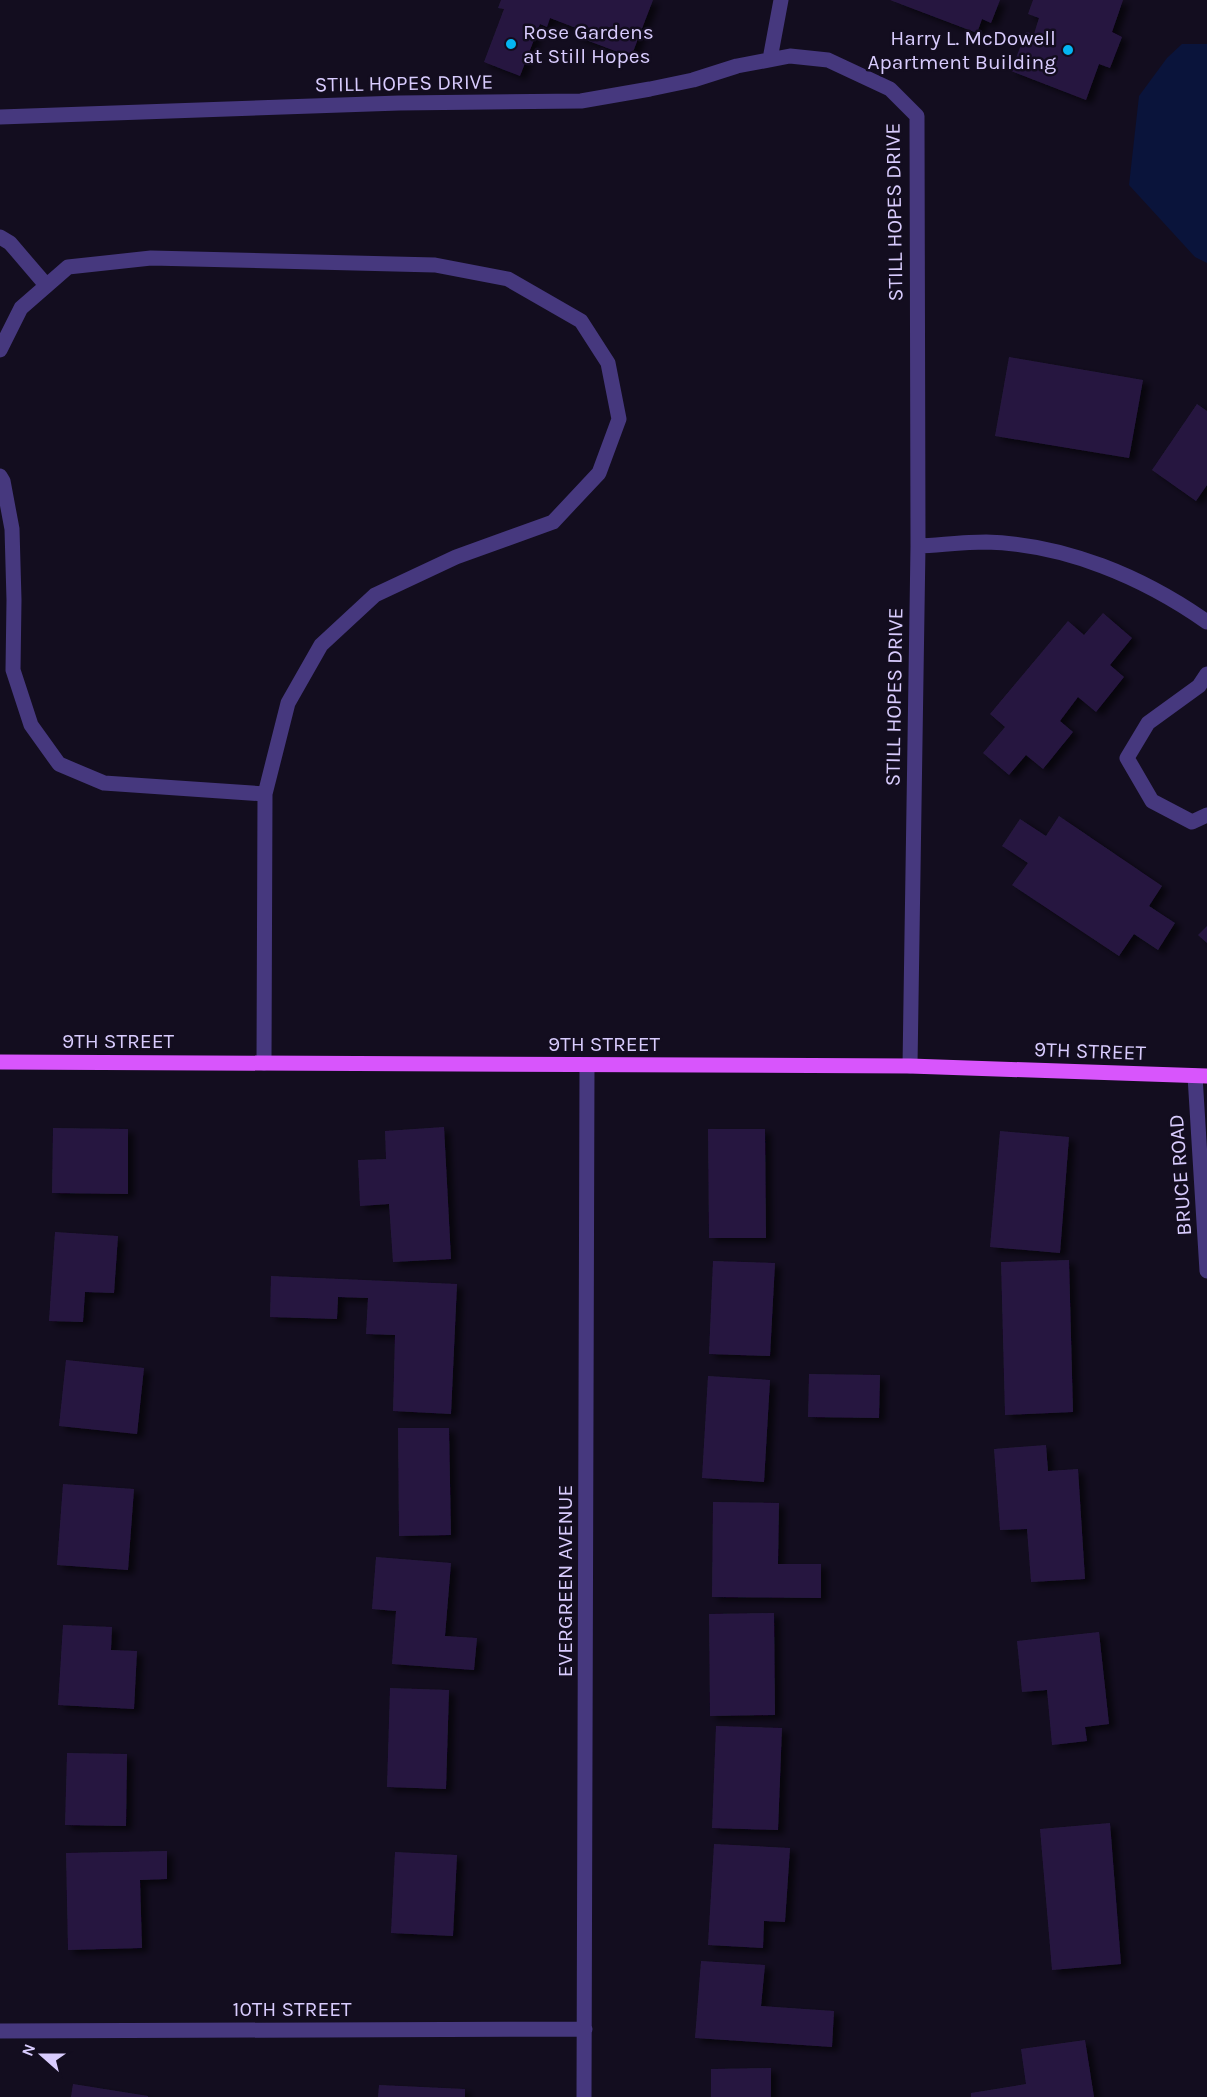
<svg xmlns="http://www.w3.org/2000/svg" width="1207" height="2097" viewBox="0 0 1207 2097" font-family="Karla,sans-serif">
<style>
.water{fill:#0a143b}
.building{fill:#271940;filter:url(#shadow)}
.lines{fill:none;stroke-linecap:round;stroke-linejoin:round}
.minor{stroke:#46387e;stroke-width:15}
.major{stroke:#d855fc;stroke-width:15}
.poi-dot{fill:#04b5f2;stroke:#130d1f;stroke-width:2}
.labels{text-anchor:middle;stroke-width:5;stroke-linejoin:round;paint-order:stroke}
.poi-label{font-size:21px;fill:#d9ccfe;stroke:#130d1f;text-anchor:start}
.street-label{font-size:21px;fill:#d9ccfe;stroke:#130d1f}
</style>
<defs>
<filter id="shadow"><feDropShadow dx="6" dy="4" stdDeviation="3" flood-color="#0009"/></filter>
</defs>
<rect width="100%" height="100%" fill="#130d1f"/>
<!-- water -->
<path class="water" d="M1182,44H1207V263L1195,257L1129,185L1139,96L1167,58Z"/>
<!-- building -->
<path class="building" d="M501,0H653L631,57L573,35L576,28L550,18L547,27L540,24L520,76L484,62L504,9L498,8Z
M890,0H1000L991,23L982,19L977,33Z
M1033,0H1123L1112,32L1122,37L1110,68L1099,64L1086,100L1011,71L1026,32L1034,34L1039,18L1028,14Z
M1009,357L1143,380L1129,458L995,436Z
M1197,404L1207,411V485L1196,501L1152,470Z
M1103,613L1132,638L1110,665L1124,677L1096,712L1078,697L1060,721L1073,732L1043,769L1026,755L1009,775L983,753L1005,727L990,714L1068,621L1084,635Z
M1059,816L1162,886L1149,906L1175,923L1158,950L1134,934L1119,956L1012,885L1028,863L1002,846L1020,819L1046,836Z
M1207,926V943L1198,935Z
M444,1127L451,1259L393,1262L389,1204L360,1206L358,1160L386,1159L385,1131Z
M53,1128L128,1129V1194L52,1193Z
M708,1129H765L766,1238H709Z
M1000,1131L1069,1137L1060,1253L990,1247Z
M55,1232L118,1236L114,1293L85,1292L83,1322L49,1321Z
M1069,1260L1073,1412L1005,1415L1001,1262Z
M713,1261L775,1263L770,1356L709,1354Z
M271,1276L457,1284L451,1414L393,1411L395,1335L366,1334L368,1298L338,1297L337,1319L270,1317Z
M66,1360L144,1368L137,1434L59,1426Z
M809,1374L880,1375L879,1418L808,1417Z
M708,1376L770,1380L764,1482L702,1478Z
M398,1428H449L451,1535L399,1536Z
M1046,1445L1048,1471L1078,1469L1085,1579L1031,1582L1027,1529L1000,1530L994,1449Z
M63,1484L134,1489L128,1570L57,1565Z
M713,1502L779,1503L778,1564H821V1598L712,1597Z
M376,1557L451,1563L445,1636L477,1638L474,1670L392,1664L396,1611L372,1609Z
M774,1613L775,1715L710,1716L709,1614Z
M63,1625L112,1627L111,1650L137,1651L134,1709L58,1705Z
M1099,1632L1109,1724L1085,1727L1087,1741L1052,1745L1047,1690L1022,1692L1017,1641Z
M390,1688L449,1690L446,1789L387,1787Z
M716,1726L782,1728L778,1830L712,1828Z
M67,1753L127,1754L126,1826L65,1825Z
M1110,1823L1121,1964L1052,1970L1040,1829Z
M714,1844L790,1848L785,1922L764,1921L763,1948L708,1945Z
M167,1851V1879L140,1880L142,1948L68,1950L66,1853Z
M395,1852L457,1855L453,1936L391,1933Z
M701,1961L765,1965L761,2006L834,2011L832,2047L695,2038Z
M1085,2040L1094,2097H971V2093L1026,2084L1021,2049Z
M771,2068V2097H711V2069Z
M73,2084L148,2096V2097H71Z
M379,2085L465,2089V2097H378Z"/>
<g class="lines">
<!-- minor -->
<path class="minor" d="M770,59L781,0
M0,117L399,103L581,101L650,89L693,80L737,66L790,56L828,60L890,89L917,116L918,546L910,1066
M0,237L10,243L46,285
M0,350L21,308L68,267L151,258L435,265L508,279L581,321L608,363L619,419L599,473L553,522L456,557L375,595L321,645L288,703L265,794L264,1063
M0,476L3,481L12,529L14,600L13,670L31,725L59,764L104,783L265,794
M918,546C940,545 964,542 986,542C1065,544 1143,577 1207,622
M1207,674L1199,686L1148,723L1127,758L1152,801L1192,822L1207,815
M1195,1076L1207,1271
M0,2031L585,2029
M584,2097L587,1065"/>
<!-- major -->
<path class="major" d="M0,1062L910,1066L1207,1076"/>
</g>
<!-- markers -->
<g class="poi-dot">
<circle cx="511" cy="44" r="6"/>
<circle cx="1068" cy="50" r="6"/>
</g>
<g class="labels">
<!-- poi labels -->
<g class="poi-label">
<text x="523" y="39">Rose Gardens<tspan x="523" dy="24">at Still Hopes</tspan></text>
<text x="1056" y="45" text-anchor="end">Harry L. McDowell<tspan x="1056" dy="24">Apartment Building</tspan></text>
</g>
<!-- street labels -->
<g class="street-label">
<text transform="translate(404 83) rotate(-1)" y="7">STILL HOPES DRIVE</text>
<text transform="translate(894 212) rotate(-91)" y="7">STILL HOPES DRIVE</text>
<text transform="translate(894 697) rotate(-89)" y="7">STILL HOPES DRIVE</text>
<text x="118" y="1048">9TH STREET</text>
<text x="604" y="1051">9TH STREET</text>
<text transform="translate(1090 1051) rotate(2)" y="7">9TH STREET</text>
<text transform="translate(1180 1175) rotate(-94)" y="7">BRUCE ROAD</text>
<text transform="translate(565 1581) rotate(-90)" y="7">EVERGREEN AVENUE</text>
<text x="292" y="2016">10TH STREET</text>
</g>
</g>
<!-- north arrow -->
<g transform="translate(42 2055) rotate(291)" stroke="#130d1f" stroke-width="4.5" paint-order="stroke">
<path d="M0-4.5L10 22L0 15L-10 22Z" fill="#d9ccfe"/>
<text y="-9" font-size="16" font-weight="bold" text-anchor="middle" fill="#d9ccfe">N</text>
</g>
</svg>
